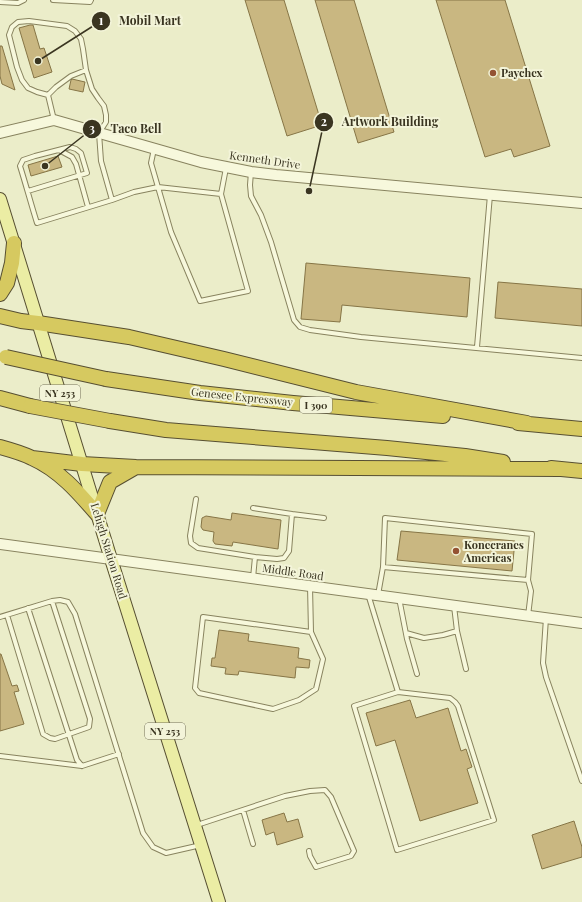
<svg xmlns="http://www.w3.org/2000/svg" width="582" height="902" viewBox="0 0 582 902" font-family="'Playfair Display',serif">
<style>
.building{fill:#c9b781;stroke:#867546}
.lines{fill:none;stroke-linecap:round;stroke-linejoin:round}
.service-casing{stroke:#88835f;stroke-width:6}
.tertiary-casing{stroke:#88835f;stroke-width:12}
.primary-casing{stroke:#574f32;stroke-width:14}
.motorway-casing{stroke:#574f32;stroke-width:16}
.service{stroke:#f7f8dc;stroke-width:4}
.tertiary{stroke:#f7f8dc;stroke-width:10}
.primary{stroke:#ebeda4;stroke-width:12}
.motorway{stroke:#d6c960;stroke-width:14}
.motorway-bridge-casing{stroke:#574f32;stroke-width:16;stroke-linecap:butt}
.motorway-bridge{stroke:#d6c960;stroke-width:14}
.poi-dot{fill:#945232;stroke:#f3f4d9;stroke-width:1.5}
.labels{text-anchor:middle;stroke-width:4;stroke-linejoin:round;paint-order:stroke}
.shield{fill:#f3f4d9;stroke:#726e58;stroke-width:1}
.shield-label{font-size:10px;font-weight:bold;fill:#3a3521}
.poi-label{font-size:11px;font-weight:bold;fill:#3a3521;stroke:#f3f4d9;text-anchor:start}
.street-label{font-size:11px;fill:#3a3521;stroke:#f3f4d9}
.leader{fill:none;stroke:#3a3521;stroke-width:1.5}
.callout-dot{fill:#3a3521;stroke:#f3f4d9;stroke-width:1.5}
.mark-label{font-size:12px;text-anchor:middle;font-weight:bold;fill:#fff}
.callout-label{font-size:12px;text-anchor:middle;font-weight:bold;fill:#3a3521;stroke:#f3f4d9;stroke-width:4;stroke-linejoin:round;paint-order:stroke}
</style>
<rect width="100%" height="100%" fill="#ebedc9"/>
<!-- building -->
<path class="building" d="M245,0H284L322,125L287,136Z
M315,0H354L394,132L358,143Z
M436,0H505L550,146L514,157L511,149L485,157Z
M30,25H33L40,49L44,48L52,72L34,78L19,28Z
M0,46H2L15,90L2,84L0,76Z
M72,79L85,82L83,92L69,89L71,80Z
M58,156L62,167L31,176L28,165Z
M306,263L470,278L467,317L342,305L340,322L301,319Z
M498,282L582,289V326L495,318Z
M232,513L281,520L278,549L233,542L232,546L215,544L213,541L214,532L203,530L201,527L202,518L206,516L231,520Z
M401,531L515,541L512,571L397,560Z
M219,630L249,634L248,641L299,648L298,658L310,660L309,668L296,667L295,678L239,671L238,675L225,674L226,668L211,666L212,658H215Z
M0,654H1L12,686L17,685L19,691L14,692L24,724L0,731Z
M410,700L416,718L448,708L461,751L466,749L472,767L467,769L478,803L420,821L395,740L376,746L366,713Z
M284,813L287,822L298,819L303,837L277,845L274,832L266,835L262,820Z
M574,821L582,847V857L542,869L532,835Z"/>
<g class="lines">
<defs>
<path id="service" d="M53,0L90,2L91,0
M0,2L18,3L24,0
M48,95L56,87L71,76L86,70
M154,149L151,163L171,232L200,301L248,291L221,194L226,168
M59,150L72,157L76,164L88,207
M251,172L250,185L251,196L261,215L271,242L294,320L300,327L310,330L361,337L582,358
M28,191L87,173L81,153L76,149L70,147L35,156L23,160L20,166C26,185 31,204 37,223L112,200L101,161L99,133L106,122V115L104,106L98,98L92,89L86,70L83,49L81,39L75,31L67,26L29,21L18,22L12,27L9,35L17,67L22,80L28,88L37,92L48,95L54,120
M112,200L134,192L158,187L221,194
M477,347L490,195
M196,499L190,536L191,543L198,548L255,557L253,578
M253,508L292,514L289,551L284,558L277,559L255,557
M292,514L324,518
M383,567L528,580
M310,586L311,632L323,659L316,689L299,700L273,709L199,693L195,688L203,617L311,632
M368,594L398,692L450,698L455,702L458,706L494,820L397,850L354,706L398,692
M378,595L383,567L385,518L532,534L528,580L531,591L528,616
M399,598L407,639L417,674
M454,606L457,631L466,669
M28,608L77,760L82,766
M7,615L43,734L50,738L55,739L89,727L90,719L52,601
M0,617L52,601L60,600L68,602L75,614L143,833L153,847L166,853L201,845
M546,618L543,663L546,677L582,781
M406,633L424,638L443,635L457,631
M0,756L82,766L119,754
M243,810L253,844
M197,825L285,796L310,791L325,790L331,797L354,851L351,856L316,867L310,856L309,851"/>
<path id="tertiary" d="M0,133L54,120L201,162L251,172L276,175L582,203
M0,544L582,623"/>
<path id="primary" d="M0,199L111,559L219,902"/>
<path id="motorway" d="M0,294L7,283L12,263L14,243
M0,316L21,321L38,323L129,337L224,359L356,392L527,423
M106,379L200,393L293,403L443,416
M0,398L30,406
M110,421L166,430L387,448L465,456L503,462
M518,423L582,429
M0,447C11,450 22,453 32,458C59,470 78,492 97,514L110,482L136,467
M32,458L82,464L136,467L561,469
M551,468L582,471"/>
</defs>
<!-- service casing -->
<use href="#service" class="service-casing"/>
<!-- tertiary casing -->
<use href="#tertiary" class="tertiary-casing"/>
<!-- primary casing -->
<use href="#primary" class="primary-casing"/>
<!-- motorway casing -->
<use href="#motorway" class="motorway-casing"/>
<!-- service -->
<use href="#service" class="service"/>
<!-- tertiary -->
<use href="#tertiary" class="tertiary"/>
<!-- primary -->
<use href="#primary" class="primary"/>
<!-- motorway -->
<use href="#motorway" class="motorway"/>
<defs>
<path id="motorway-bridge" d="M6,357L106,379
M30,406L110,421"/>
</defs>
<!-- motorway-bridge casing -->
<use href="#motorway-bridge" class="motorway-bridge-casing"/>
<!-- motorway-bridge -->
<use href="#motorway-bridge" class="motorway-bridge"/>
</g>
<!-- markers -->
<g class="poi-dot">
<circle cx="493" cy="73" r="4"/>
<circle cx="456" cy="551" r="4"/>
</g>
<g class="labels">
<!-- shield labels -->
<g class="shield">
<rect x="40" y="385" width="40" height="16" rx="3"/>
<rect x="300" y="397" width="32" height="16" rx="3"/>
<rect x="145" y="723" width="40" height="16" rx="3"/>
</g>
<g class="shield-label">
<text x="60" y="397">NY 253</text>
<text x="316" y="409">I 390</text>
<text x="165" y="735">NY 253</text>
</g>
<!-- poi labels -->
<g class="poi-label">
<text x="501" y="77">Paychex</text>
<text x="464" y="549">Konecranes<tspan x="464" dy="13">Americas</tspan></text>
</g>
<!-- street labels -->
<g class="street-label">
<text transform="translate(265 160) rotate(8)" y="4">Kenneth Drive</text>
<text transform="translate(242 397) rotate(6)" y="4">Genesee Expressway</text>
<text transform="translate(109 551) rotate(73)" y="4">Lehigh Station Road</text>
<text transform="translate(293 572) rotate(8)" y="4">Middle Road</text>
</g>
</g>
<!-- callouts -->
<path class="leader" d="M38 61L101 21M309 191L324 122M45 166L92 129"/>
<g class="callout-dot">
<circle cx="38" cy="61" r="4"/>
<circle cx="309" cy="191" r="4"/>
<circle cx="45" cy="166" r="4"/>
<circle cx="101" cy="21" r="10"/>
<circle cx="324" cy="122" r="10"/>
<circle cx="92" cy="129" r="10"/>
</g>
<g class="mark-label">
<text x="101" y="25">1</text>
<text x="324" y="126">2</text>
<text x="92" y="133">3</text>
</g>
<g class="callout-label">
<text x="150" y="25">Mobil Mart</text>
<text x="390" y="126">Artwork Building</text>
<text x="136" y="133">Taco Bell</text>
</g>
</svg>
